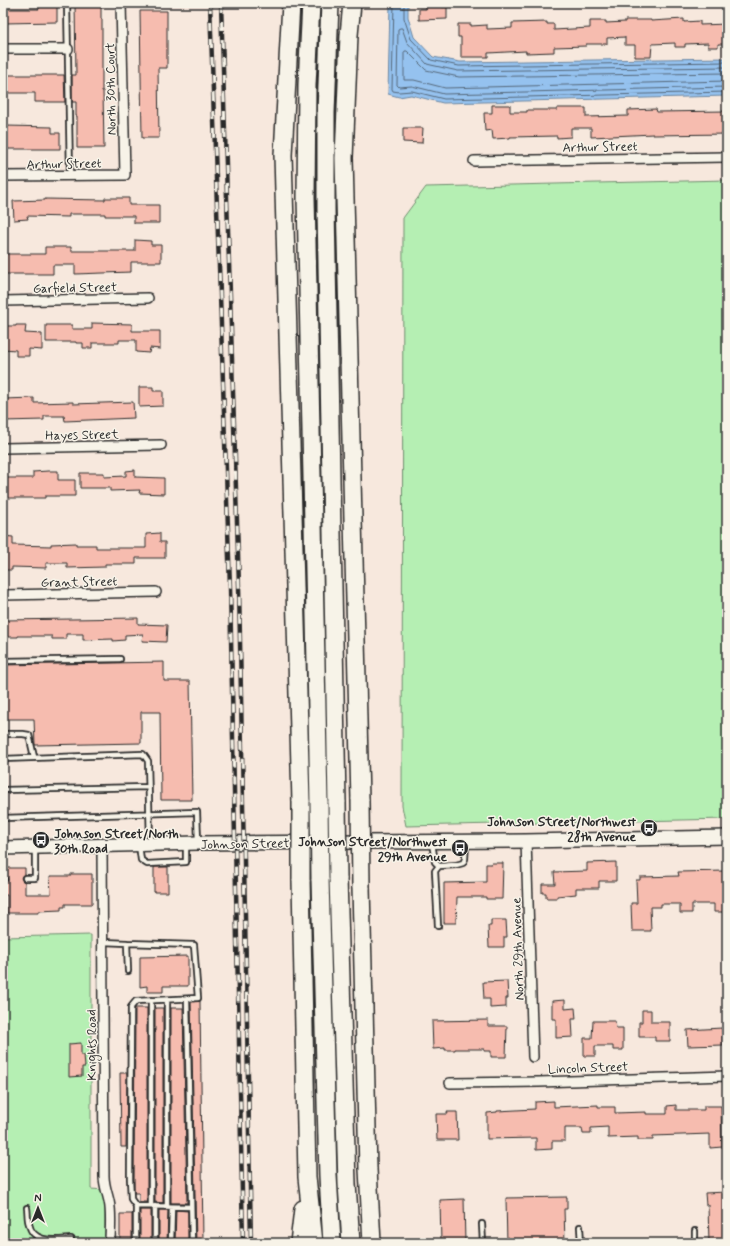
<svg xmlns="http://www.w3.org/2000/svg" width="730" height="1246" viewBox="0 0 730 1246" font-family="Mynerve,sans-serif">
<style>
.green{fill:#b5efb3;stroke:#708d6f}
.water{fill:#95c2ef;stroke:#6b86a1}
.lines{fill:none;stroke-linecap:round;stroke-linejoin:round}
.shore{stroke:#556779;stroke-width:1}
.building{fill:#f6bcaf;stroke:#2b2b2b}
.lane-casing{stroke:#2b2b2b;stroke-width:8}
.street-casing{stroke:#2b2b2b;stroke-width:12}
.secondary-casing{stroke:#2b2b2b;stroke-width:16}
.highway-casing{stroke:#2b2b2b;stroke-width:20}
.lane{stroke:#f7f3e8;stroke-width:4.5}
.street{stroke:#f7f3e8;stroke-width:9}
.secondary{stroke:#f7f3e8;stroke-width:13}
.highway{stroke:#f7f3e8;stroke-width:17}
.rail-casing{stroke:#2b2b2b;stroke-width:4.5}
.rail{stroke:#f7f3e8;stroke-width:3;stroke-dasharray:9;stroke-linecap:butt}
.highway-bridge-casing{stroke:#2b2b2b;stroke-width:20;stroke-linecap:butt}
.highway-bridge{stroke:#f7f3e8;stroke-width:17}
.labels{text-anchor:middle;stroke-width:3;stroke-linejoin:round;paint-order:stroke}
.street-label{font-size:13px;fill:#2b2b2b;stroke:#f7f3e8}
.poi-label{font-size:13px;font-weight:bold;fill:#2b2b2b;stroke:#f7f3e8;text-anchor:end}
</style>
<rect width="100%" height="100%" fill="#f7e8dd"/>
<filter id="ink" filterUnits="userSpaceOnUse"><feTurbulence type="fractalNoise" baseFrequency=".025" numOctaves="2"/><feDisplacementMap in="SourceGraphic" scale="8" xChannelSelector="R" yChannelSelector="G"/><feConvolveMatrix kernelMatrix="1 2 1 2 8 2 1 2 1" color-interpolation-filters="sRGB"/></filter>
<g filter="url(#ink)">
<!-- green -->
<path class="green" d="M727,180V819L406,826L402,806L403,218L426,187Z
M91,935V1189L105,1190V1243H3V937Z"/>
<!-- water -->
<path class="water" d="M390,3H408V17L414,37L433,57L460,62L727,58V96L443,103L411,95L399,97L388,94Z"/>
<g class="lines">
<!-- shore -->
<path class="shore" d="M394,3L392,89L393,91L399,92L412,91L444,99L727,92
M404,3V18L411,39L431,60L459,66L727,62
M727,67L458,71L431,65L427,64L407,42L402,28H400L398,29L397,85L399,87L412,86L444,94L727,87
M727,73L459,77L426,70L407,51H405L404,53V80H414L445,88L727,81"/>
</g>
<!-- building -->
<path class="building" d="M75,3H101V19H102V91H103L104,148H77V116H76V102H72V75H76Z
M426,3H442V7H447V19L419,20V9H426Z
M39,4H57V22L4,23V9H39Z
M140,11H167V68H158L159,138H142Z
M684,19V22L700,21V25L727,24V44H718V47H708V43L685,44V47H675V43L652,44L651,57H635V45H625V37L607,38V44H586V46L554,47V52L526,53V51L488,53V57H461V37H458V24H471V26L487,25V29L512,28V23L547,22V24H554V30L590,28V21H606V23L625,22V20H651V21Z
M5,75H64L65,102H35V93H5Z
M492,105H510V112H527V110H557V108H586V117L628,116V110L656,109L657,112L727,111V134L653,135V134L591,137V128H571V137L557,138V136L510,137V138L493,139L492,130L485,131L484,113H492Z
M6,126L52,127V133H60V149H6Z
M403,128H423L422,143L403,142Z
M105,198H129V205H159V223H134V216H105V214H69V217L27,216L28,219L14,220L13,201L45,200V199L105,200Z
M135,240L151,241V245H161V262H131V272L75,274V265H53V274H3V254H45V247H71V251H135Z
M92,323L132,324V331H160V349L150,348L149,353L136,352V340H119V343H92V348H83V343H76V342H46V325H72V329H92Z
M16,325H26L25,333L42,334V350L29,349V356H16V350L3,349V326H16Z
M139,387H153V391H163V406L139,407Z
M34,398V403L73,402V404L133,402L134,418L65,421L64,416H44V420L3,421V399Z
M135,470V477L164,478V494L139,493L140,490L110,491V488H80V473H104V477L126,476V471Z
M48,471H58V480H75V496H45V498H3V478H33V472Z
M160,533V542H165V558H136V564H105V567L67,568V563H46V568L12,567V570H3V536L13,537V545L51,546V544L76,543V545H96V548H146V534Z
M138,618V624L167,625L166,642L142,641L143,634L125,635V640L113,641V639L83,640V634H66V639H52V636H18V637H3V621H5V620Z
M164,662V681H190L192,800H161L160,712H141V743L35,745L34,719H3V665Z
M616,862V881H599V888H576V894L557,896V898H546V893H542V884H555L554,872L587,871V863Z
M491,863H503L502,899H486V897H457L456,923H444V883L486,882V864H491Z
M154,867H168V892H154Z
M4,868H25V874L22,876L21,878L23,881L25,882V894H51L50,876H71V874H92V904H65V907H61V910L38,911V913H7V895H4V883L7,881L8,879L4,875Z
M725,871V912H714V904H692V913H680V904H661V907H650L651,931H632L631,903H637L636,880H640V877L679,876L678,872Z
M491,920H506L507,937H504V947H489L488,926H491Z
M188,956V986H163V992H147V986L140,987V957Z
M507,981L508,998H506V1007L490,1008V999H484L483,982Z
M565,1000V1009L575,1008L576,1019H572L573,1037L556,1038V1019H552V1001Z
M200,1001L203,1243H196L191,1002Z
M135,1008H147V1202H139V1193H134Z
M155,1008H163V1203L155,1202Z
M171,1008H183L187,1203H171Z
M642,1010H651V1022H670V1041H655V1037H639V1022H642Z
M488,1020V1026H507L506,1057H491V1051H484V1049H455V1050H445V1048L433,1049L432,1021Z
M593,1021H615L616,1028H623V1050H613V1046H595V1056H584V1038H592Z
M722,1028L723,1045L688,1046L687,1030Z
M81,1043V1055H84L85,1067H82V1076L69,1077V1044Z
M120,1073H127L126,1147H121Z
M554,1101V1107L598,1105V1107H615V1113L646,1112V1114H667V1106L676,1105V1110H704V1106H721L722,1147L710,1148V1134L653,1136V1140H638V1137L608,1138V1127L591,1128V1134H583L582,1128H565V1141H552V1149L536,1150V1138L487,1139V1113L497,1112V1111L535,1109V1102Z
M447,1112H457L458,1140H437L436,1114H448Z
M727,1192V1243H709L708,1205H706L705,1193Z
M567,1197V1209H564L565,1243H507L506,1198Z
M464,1199L465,1243H441L440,1200Z
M140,1210H151V1243H140Z
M159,1210H168L167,1243H159Z
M176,1210L188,1211V1243H175Z
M120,1214H132V1243H120Z"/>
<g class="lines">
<defs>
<path id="lane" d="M67,3L70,175
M3,661L120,659
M3,734H23L29,735L34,757
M3,759L143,754L148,761L150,843
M3,790L149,787
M3,818L197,812L198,841
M432,843L435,862L439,866
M139,845L141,860L147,864L186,862V845
M25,878H35V848
M3,879H4
M438,926L435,871L439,866L456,865L463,863L465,859L466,843
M103,942L127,943L128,971
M127,943L194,945L198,998L136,1001L131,1007L130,1179L131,1199L136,1206V1243
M187,999L192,1243
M151,1000V1206
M167,1000V1206
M136,1206L191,1207
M27,1208C28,1213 27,1219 29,1224C33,1244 55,1240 71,1239
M482,1224L483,1243
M580,1227L581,1243
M695,1231V1243
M155,1243V1206
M171,1243L172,1207"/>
<path id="street" d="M3,49H68
M474,161L727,157
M3,176L125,175L121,3
M3,301L148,298
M3,448L161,445
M3,595L156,592
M526,841L533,1057
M102,846L104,1176C104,1185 107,1192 109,1201C112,1214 110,1230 110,1243
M450,1083L539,1082L727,1076"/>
<path id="secondary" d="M3,848L198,843L526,841L727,837"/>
<path id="highway" d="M291,3L283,155L301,802
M311,3L307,85L306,197L319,803
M330,3L326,113V209L337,803
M352,3L349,35L344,158L360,800
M338,878L347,1184L351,1243
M320,879L328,1176L332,1243
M301,880L307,1177L314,1243
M361,887L368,1169L372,1243
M299,1243L303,1209"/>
</defs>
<!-- lane casing -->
<use href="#lane" class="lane-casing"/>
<!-- street casing -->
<use href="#street" class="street-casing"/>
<!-- secondary casing -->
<use href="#secondary" class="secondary-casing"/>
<!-- highway casing -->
<use href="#highway" class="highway-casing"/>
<!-- lane -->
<use href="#lane" class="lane"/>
<!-- street -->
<use href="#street" class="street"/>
<!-- secondary -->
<use href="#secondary" class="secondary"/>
<!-- highway -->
<use href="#highway" class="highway"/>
<defs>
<path id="rail" d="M210,3L230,587L243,1243
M221,3L239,586L251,1243"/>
</defs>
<!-- rail casing -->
<use href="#rail" class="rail-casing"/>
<!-- rail -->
<use href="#rail" class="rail"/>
<defs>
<path id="highway-bridge" d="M360,800L361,887
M319,803L320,879
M337,803L338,878
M301,880V802"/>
</defs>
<!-- highway-bridge casing -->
<use href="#highway-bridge" class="highway-bridge-casing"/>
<!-- highway-bridge -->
<use href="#highway-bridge" class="highway-bridge"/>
</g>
</g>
<!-- icons -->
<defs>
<symbol id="bus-disc" viewBox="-11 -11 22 22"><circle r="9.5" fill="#2b2b2b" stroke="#f7f3e8"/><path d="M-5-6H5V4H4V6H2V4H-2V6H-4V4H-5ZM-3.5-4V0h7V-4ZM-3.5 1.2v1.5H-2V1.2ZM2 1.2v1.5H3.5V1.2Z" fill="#fff"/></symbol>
</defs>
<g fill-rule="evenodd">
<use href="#bus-disc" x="639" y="818" width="20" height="20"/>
<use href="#bus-disc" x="31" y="830" width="20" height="20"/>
<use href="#bus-disc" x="450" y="838" width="20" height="20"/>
</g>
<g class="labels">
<!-- street labels -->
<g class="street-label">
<text transform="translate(110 89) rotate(-91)" y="5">North 30th Court</text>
<text transform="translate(600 146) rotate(-1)" y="5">Arthur Street</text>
<text transform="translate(64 163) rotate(-1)" y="5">Arthur Street</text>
<text transform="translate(75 287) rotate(-1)" y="5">Garfield Street</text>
<text transform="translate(82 434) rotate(-1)" y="5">Hayes Street</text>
<text transform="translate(79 581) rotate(-1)" y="5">Grant Street</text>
<text transform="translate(245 843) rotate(-1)" y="5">Johnson Street</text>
<text transform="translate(517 949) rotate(-92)" y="5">North 29th Avenue</text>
<text transform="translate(91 1045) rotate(-90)" y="5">Knights Road</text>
<text transform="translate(588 1067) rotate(-2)" y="5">Lincoln Street</text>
</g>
<!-- poi labels -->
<g class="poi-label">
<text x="636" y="826">Johnson Street/Northwest<tspan x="636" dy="15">28th Avenue</tspan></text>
<text x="54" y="838" text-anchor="start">Johnson Street/North<tspan x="54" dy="15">30th Road</tspan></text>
<text x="447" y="846">Johnson Street/Northwest<tspan x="447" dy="15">29th Avenue</tspan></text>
</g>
</g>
<!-- margin -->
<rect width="730" height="1246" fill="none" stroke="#f7f3e8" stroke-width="16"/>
<rect x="8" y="8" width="714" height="1230" fill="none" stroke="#2b2b2b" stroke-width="1.5" filter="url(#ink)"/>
<!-- north arrow -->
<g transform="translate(38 1208)" stroke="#f7f3e8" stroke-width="3" paint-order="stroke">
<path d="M0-3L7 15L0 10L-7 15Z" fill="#2b2b2b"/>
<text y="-6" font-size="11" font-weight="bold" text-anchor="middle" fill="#2b2b2b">N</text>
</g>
</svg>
